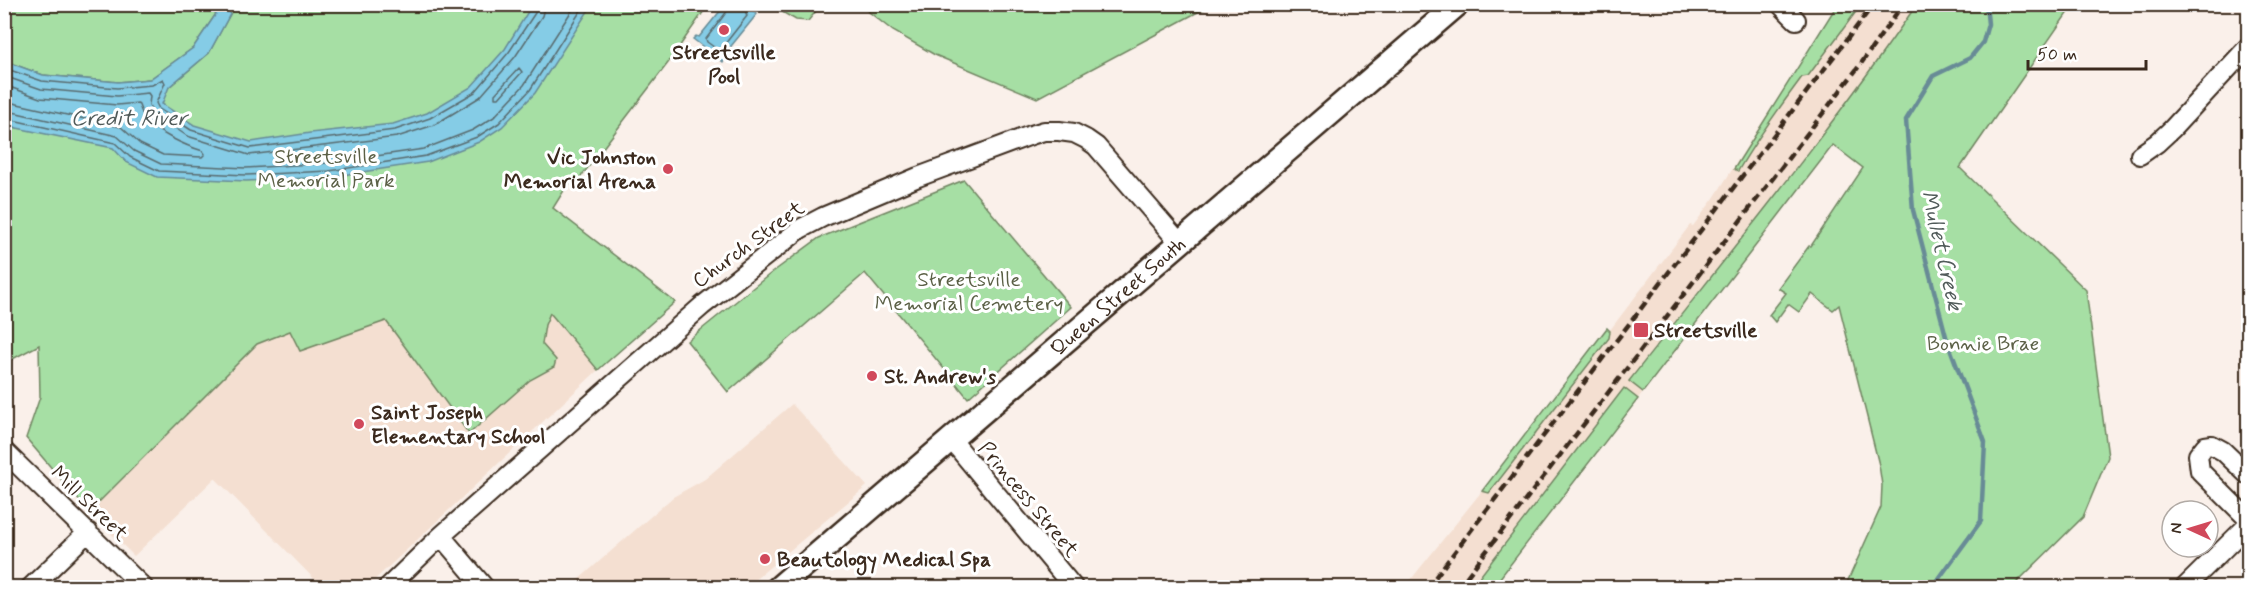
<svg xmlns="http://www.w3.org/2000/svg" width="2253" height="592" viewBox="0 0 2253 592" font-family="Mynerve,sans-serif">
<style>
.built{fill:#f4dfd1}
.green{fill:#a6dfa4;stroke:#708461;stroke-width:1.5}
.water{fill:#85cce6;stroke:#678b96;stroke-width:1.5}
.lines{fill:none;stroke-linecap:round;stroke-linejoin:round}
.shore{stroke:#596b6e;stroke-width:1.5}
.stream{stroke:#678b96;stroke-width:4.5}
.minor-casing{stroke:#3b2a1e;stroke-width:22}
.major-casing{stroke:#3b2a1e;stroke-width:27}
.minor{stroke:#fff;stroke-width:18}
.major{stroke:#fff;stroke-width:22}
.rail{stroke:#3b2a1e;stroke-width:4.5;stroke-dasharray:9 4.5;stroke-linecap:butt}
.poi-dot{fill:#d1495b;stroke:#fff;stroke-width:2}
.labels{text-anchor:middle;stroke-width:6;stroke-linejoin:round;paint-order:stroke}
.poi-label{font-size:21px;font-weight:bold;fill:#3b2a1e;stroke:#fff;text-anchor:start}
.park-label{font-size:21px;fill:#5b6046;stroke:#fff}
.street-label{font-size:21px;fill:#3b2a1e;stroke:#fff}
.water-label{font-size:22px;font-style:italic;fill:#515b5a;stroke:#fff}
</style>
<rect width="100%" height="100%" fill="#faf0ea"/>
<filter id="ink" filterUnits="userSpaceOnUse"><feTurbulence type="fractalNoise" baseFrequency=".0167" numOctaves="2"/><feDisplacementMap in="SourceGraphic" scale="12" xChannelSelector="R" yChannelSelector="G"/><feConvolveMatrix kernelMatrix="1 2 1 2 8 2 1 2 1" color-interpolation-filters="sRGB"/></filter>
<g filter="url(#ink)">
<!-- built -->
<path class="built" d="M1837,5H1937L1833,145L1493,587L1404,588L1482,491L1607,328L1610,330L1690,225L1693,226L1714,198Z
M517,274L598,370L367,587H322L215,478L134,556L89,512L257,344L291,331L300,351Z
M792,404L867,486L746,587H570L673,497L705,479Z"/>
<!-- green -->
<path class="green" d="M1917,4L2073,5L1960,168L2086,290L2108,457L2083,517L2012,587H1845L1881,507L1882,485L1879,465L1839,305L1833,310L1812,294L1799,312L1788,304L1775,322L1769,315L1786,293L1778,288L1809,246H1811L1863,168L1833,145L1643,392L1629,381C1726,257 1827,135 1917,4Z
M4,5H222L193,48L150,79L118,82L43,75L5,61Z
M235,5H708L668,63L576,183L568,184L553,208L675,302L598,370L550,313L545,325L542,344L556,360L554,367L530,380L469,434L386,321L300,351L290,331L257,344L89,512L26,438L40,397L39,345L5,363V123L17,128L169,87L209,53Z
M770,5H821L808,21L796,20Z
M860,5H1211L1037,98L935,55L893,31Z
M1837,5H1861L1808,76L1802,77C1779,108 1757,138 1738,171L1734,169Z
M964,180L1071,307L968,398L865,273L728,392L687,341L770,274L819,238Z
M1607,328L1610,331L1609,338L1489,493L1482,491Z
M1624,388L1638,399L1493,587H1472Z"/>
<!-- water -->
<path class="water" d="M222,5H235L209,53L169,87L162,104L194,125L251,142L310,133L393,124L427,113L471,87L505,49L532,5H592L535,93L502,127L479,142L428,162L329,177L246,181L157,177L126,162L113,148L17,128L5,123V61L43,75L118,82L150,79L193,48Z
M725,5H746L757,14L723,56L725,59L723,62L693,39L696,36L699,37Z"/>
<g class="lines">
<!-- shore -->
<path class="shore" d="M730,4L728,10L706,39L707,42L718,50L721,49L747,16L743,4
M4,68L42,81L117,88L152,85L163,79L165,83L156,103L159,109L191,130L250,148L395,130L430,118L475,92L509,52L535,13L537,4
M519,68L522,72L499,98H495V94Z
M4,76L41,89L117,96L148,93L150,96L149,105L153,113L187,136L249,155L397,137L434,125L480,97L515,57L542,16L545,4
M4,85L40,98L117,105L138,103C140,107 141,112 144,117C154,132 186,146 203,151L205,154L202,157L163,155L140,144L121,127L4,101
M4,110L117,136L134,151L161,164L246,168L328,163L424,149L473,130L494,117L524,85L576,4
M4,118L115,143L130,157L159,171L246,175L329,171L426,156L477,137L499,123L530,90L585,4"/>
<!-- stream -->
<path class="stream" d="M1932,588L1981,521L1985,442L1947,340L1913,210L1906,120L1933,76L1970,58L1983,42L1988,24L1986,4"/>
<defs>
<path id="minor" d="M1780,4L1796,20
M2140,155L2157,143L2172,129L2248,47
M950,438L1074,588
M4,451L144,588
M2248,475L2223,451L2212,445L2205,446L2198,455L2200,471L2248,519
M441,536L485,588
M30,588L88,532
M387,588L441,536L702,306L800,229L823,217L918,177L1031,135L1044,131H1059L1074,133L1086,139L1096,146L1179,242
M2184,588L2248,525"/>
<g id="major">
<path id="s1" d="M778,588L1458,4"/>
</g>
</defs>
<!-- minor casing -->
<use href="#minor" class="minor-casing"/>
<!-- major casing -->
<use href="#major" class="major-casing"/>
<!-- minor -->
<use href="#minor" class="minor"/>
<!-- major -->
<use href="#major" class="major"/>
<!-- rail -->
<path class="rail" d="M1427,588L1874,4
M1458,588L1860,65L1903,4"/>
</g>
</g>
<!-- markers -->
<g class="poi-dot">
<circle cx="724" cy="30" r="6"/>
<circle cx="668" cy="169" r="6"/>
<rect x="1633" y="322" width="16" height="16" rx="3"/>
<circle cx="872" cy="376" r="6"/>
<circle cx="359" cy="424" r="6"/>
<circle cx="765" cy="559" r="6"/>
</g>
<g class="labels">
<!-- poi labels -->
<g class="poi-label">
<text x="724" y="59" text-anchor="middle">Streetsville<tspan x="724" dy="24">Pool</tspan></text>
<text x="656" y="164" text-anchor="end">Vic Johnston<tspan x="656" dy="24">Memorial Arena</tspan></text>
<text x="1654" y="337">Streetsville</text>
<text x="884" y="383">St. Andrew's</text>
<text x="371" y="419">Saint Joseph<tspan x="371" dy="24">Elementary School</tspan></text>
<text x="777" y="566">Beautology Medical Spa</text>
</g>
<!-- park labels -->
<g class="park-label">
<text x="326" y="163">Streetsville<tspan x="326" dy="24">Memorial Park</tspan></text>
<text x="969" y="286">Streetsville<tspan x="969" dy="24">Memorial Cemetery</tspan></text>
<text x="1983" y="350">Bonnie Brae</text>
</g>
<!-- street labels -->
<g class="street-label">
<text transform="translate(748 244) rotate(-36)" y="7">Church Street</text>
<text dy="7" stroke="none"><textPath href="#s1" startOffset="448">Queen Street South</textPath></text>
<text transform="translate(1029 499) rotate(50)" y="7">Princess Street</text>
<text transform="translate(90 503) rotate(44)" y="7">Mill Street</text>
</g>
<!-- water labels -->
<g class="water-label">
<text x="129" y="125">Credit River</text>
<text transform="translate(1943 250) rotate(77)" y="8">Mullet Creek</text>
</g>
</g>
<!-- margin -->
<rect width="2253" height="592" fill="none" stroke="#fff" stroke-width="24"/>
<rect x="12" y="12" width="2229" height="568" fill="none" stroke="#3b2a1e" stroke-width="2" filter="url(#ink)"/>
<!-- north arrow -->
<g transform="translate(2190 529) rotate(274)"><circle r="28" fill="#ffffff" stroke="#b1aaa5" stroke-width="1.5"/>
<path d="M0-4.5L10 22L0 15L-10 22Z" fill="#d1495b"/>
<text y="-9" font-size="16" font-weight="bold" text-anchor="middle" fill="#3b2a1e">N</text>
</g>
<!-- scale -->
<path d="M2028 60v9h118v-9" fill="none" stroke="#3b2a1e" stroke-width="3"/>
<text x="2037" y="60" font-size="18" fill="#3b2a1e" stroke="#ffffff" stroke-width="4.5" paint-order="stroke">50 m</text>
</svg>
